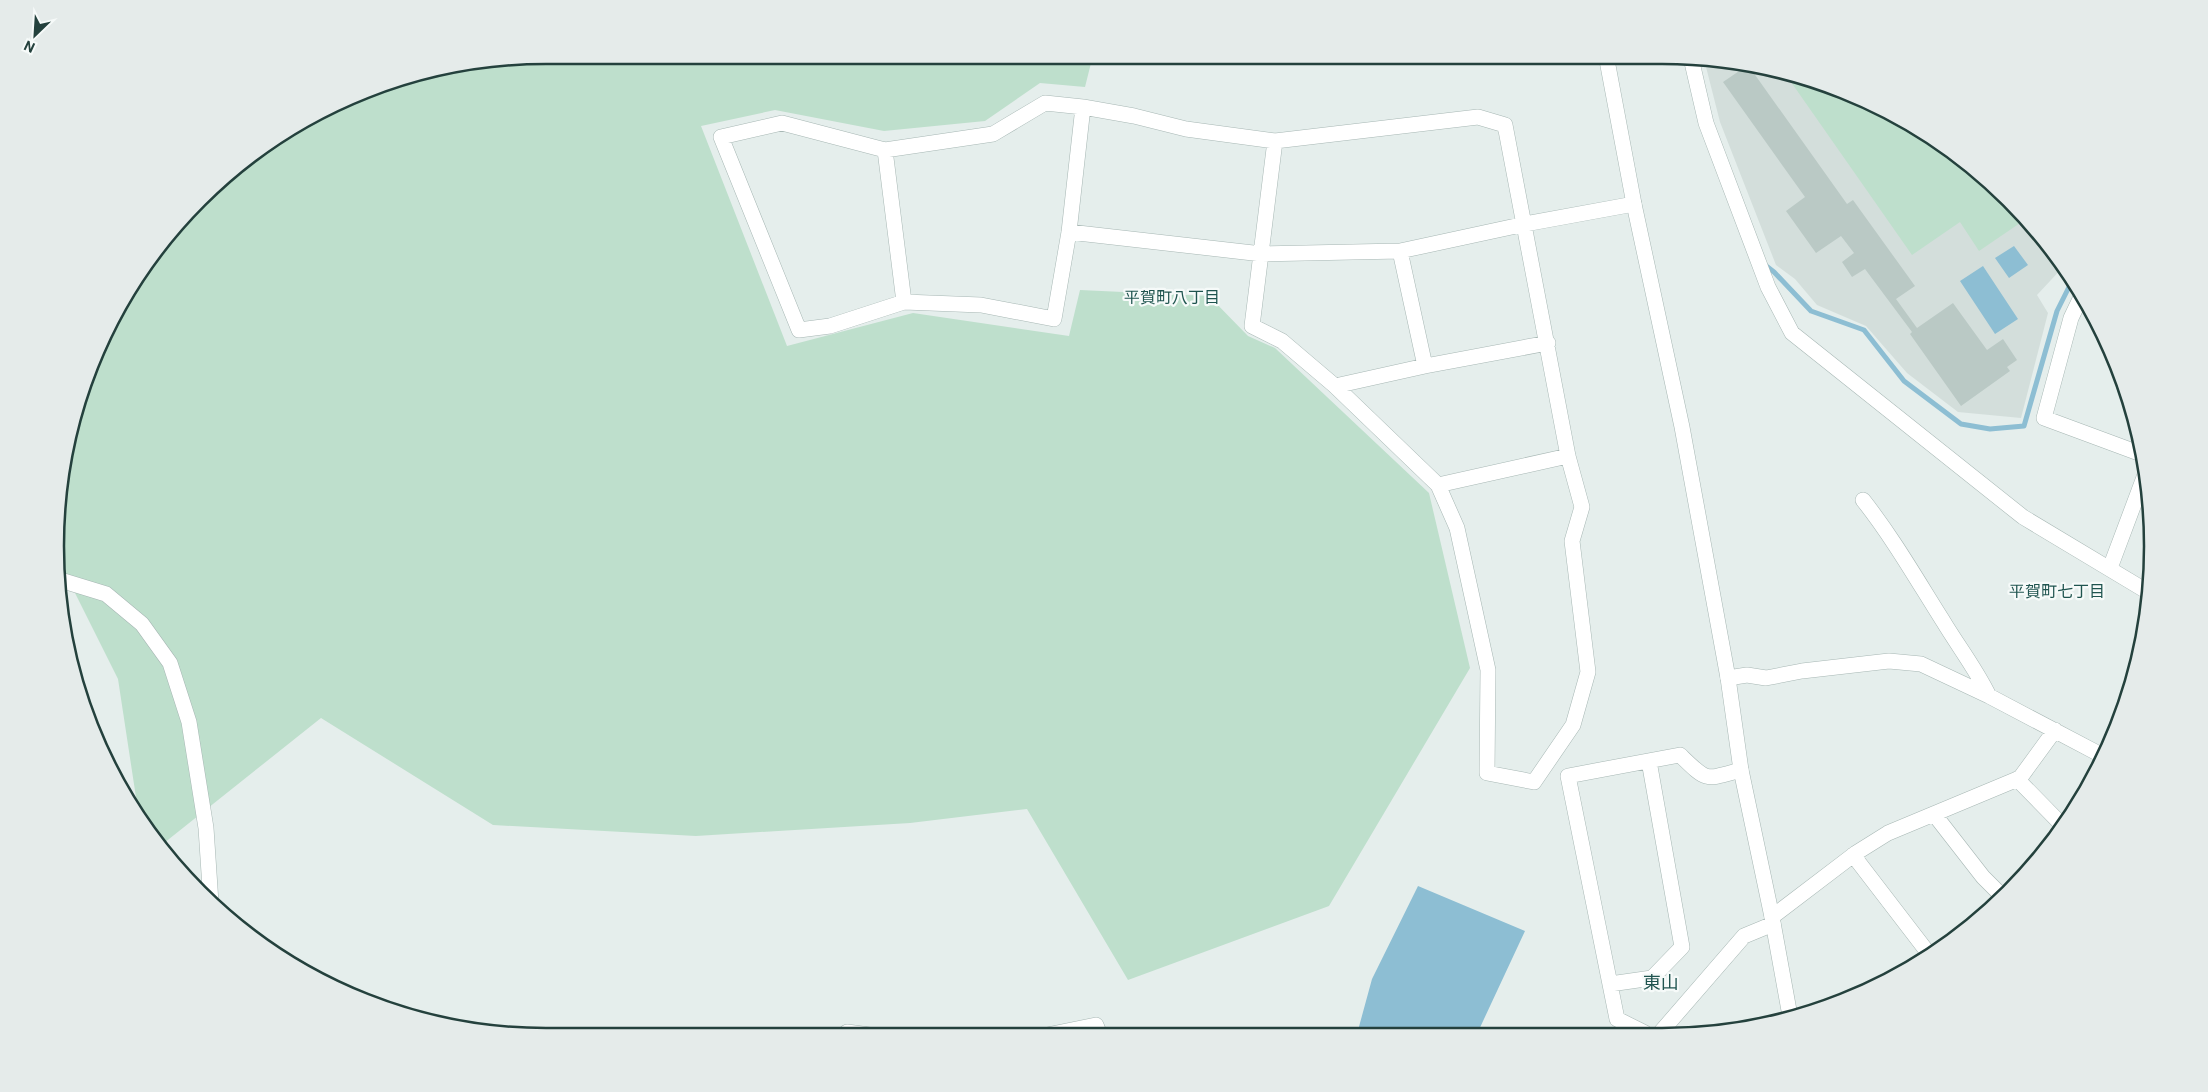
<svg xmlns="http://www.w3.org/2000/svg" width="2208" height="1092" viewBox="0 0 2208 1092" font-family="Roboto,'Noto Sans JP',sans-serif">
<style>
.built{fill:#d3dedb}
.green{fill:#bedfcc}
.water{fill:#8dbed3}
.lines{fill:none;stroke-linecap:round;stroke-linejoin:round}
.stream{stroke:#8dbed3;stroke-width:5}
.building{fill:#bac9c5}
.minor-casing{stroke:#a7b7b4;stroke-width:16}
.tertiary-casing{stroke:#a7b7b4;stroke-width:16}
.minor{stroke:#fff;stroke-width:15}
.tertiary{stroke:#fff;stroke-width:15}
.labels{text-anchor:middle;stroke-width:4.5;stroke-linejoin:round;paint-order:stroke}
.neighbourhood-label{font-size:16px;fill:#1f544f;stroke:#f6faf9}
.quarter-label{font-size:18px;fill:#1f544f;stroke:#f6faf9}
.rim{fill:none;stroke:#24413d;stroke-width:2.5}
</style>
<rect width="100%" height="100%" fill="#e5eeec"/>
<!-- built -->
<path class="built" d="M1704,59L1758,64L1850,92L1935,138L2009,199L2064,266L2037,295L2048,313L2021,418L1958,412L1907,373L1866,326L1817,305L1795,279L1776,265L1720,122Z"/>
<!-- green -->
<path class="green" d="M546,55H1093L1085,87L1040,83L985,121L884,131L775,110L701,126L787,346L913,313L1069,336L1080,290L1209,296L1248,336L1275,348L1429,493L1470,668L1329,906L1128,980L1027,809L910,823L696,836L493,825L321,718L159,847L139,817L118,679L56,555L64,450L92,358L121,300L177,222L247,157L301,121L388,81L450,64Z
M1784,72L1850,92L1935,138L2009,199L2026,219L1979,251L1960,222L1912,255Z"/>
<!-- water -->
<path class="water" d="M2014,246L2028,265L2009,278L1995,258Z
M1983,266L2018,319L1995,334L1960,281Z
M1418,886L1525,931L1477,1034H1357L1372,979Z"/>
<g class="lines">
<!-- stream -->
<path class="stream" d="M1765,265L1774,272L1811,311L1864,330L1904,381L1961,424L1990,429L2024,426L2057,311L2073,279"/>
</g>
<!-- building -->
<path class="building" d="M1748,65L1847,204L1853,200L1915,286L1896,299L1917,328L1953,303L1987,350L2003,339L2017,360L2007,367L2010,371L1961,406L1910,334L1912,332L1865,269L1852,277L1842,262L1854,253L1841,236L1816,253L1786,211L1805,197L1723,82Z"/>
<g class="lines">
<defs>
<path id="minor" d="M1691,58L1706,123L1768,287L1792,333L2023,517L2148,592
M1083,107L1069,232L1054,319L981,305L904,302L830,326L799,330L721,137L782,123L885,150L993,134L1045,103L1083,107L1134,116L1186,129L1275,141L1478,117L1505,125L1568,456L1582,507L1572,541L1588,672L1573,725L1534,782L1487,773L1488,670L1457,528L1438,485L1335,386L1282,341L1252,326L1275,141
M885,150L904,302
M1069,232L1262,254L1400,251L1525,224L1634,204
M1400,251L1425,366
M2082,295L2071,318L2044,418L2144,455
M1335,386L1425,366L1548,343
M1438,485L1568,456
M1863,500C1893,538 1917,580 1943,621C1958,646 1976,669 1989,696
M2110,568L2146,472
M1728,678L1747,675L1766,678L1802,671L1889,661L1921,664L1989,696L2103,756
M2017,779L2063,826
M1934,814L1983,877L2001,895
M1853,855L1929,954
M1772,917L1856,853L1888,833L2020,778L2055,730
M1610,984L1652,978L1682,947L1649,761
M1645,1033L1617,1019L1568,776L1680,755C1708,782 1704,780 1741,770
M1660,1033L1744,936L1773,924
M1047,1035L1096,1025L1100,1035
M842,1036L847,1032L877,1036"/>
<path id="tertiary" d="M1606,55L1634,204L1682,427L1728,678L1741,770L1772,917L1790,1016
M57,579L106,594L142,624L170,663L189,722L206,828L211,903"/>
</defs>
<!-- minor casing -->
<use href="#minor" class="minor-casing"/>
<!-- tertiary casing -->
<use href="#tertiary" class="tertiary-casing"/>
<!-- minor -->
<use href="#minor" class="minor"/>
<!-- tertiary -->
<use href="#tertiary" class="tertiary"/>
</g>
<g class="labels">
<!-- neighbourhood labels -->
<g class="neighbourhood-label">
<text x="1172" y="303">平賀町八丁目</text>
<text x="2057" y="597">平賀町七丁目</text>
</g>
<!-- quarter labels -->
<g class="quarter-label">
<text x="1661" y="989">東山</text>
</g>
</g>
<!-- crop -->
<path d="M0 0H2208V1092H0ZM546 64H1662A482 482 0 0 1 2144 546V546A482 482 0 0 1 1662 1028H546A482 482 0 0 1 64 546V546A482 482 0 0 1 546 64Z" fill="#e5ebea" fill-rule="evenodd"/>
<path class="rim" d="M546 64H1662A482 482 0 0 1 2144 546V546A482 482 0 0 1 1662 1028H546A482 482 0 0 1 64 546V546A482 482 0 0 1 546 64Z"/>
<!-- north arrow -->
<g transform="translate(35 35) rotate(205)" stroke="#f6faf9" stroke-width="4" paint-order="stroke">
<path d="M0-4L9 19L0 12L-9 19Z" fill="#24413d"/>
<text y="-8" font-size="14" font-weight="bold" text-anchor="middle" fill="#24413d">N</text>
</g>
</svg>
